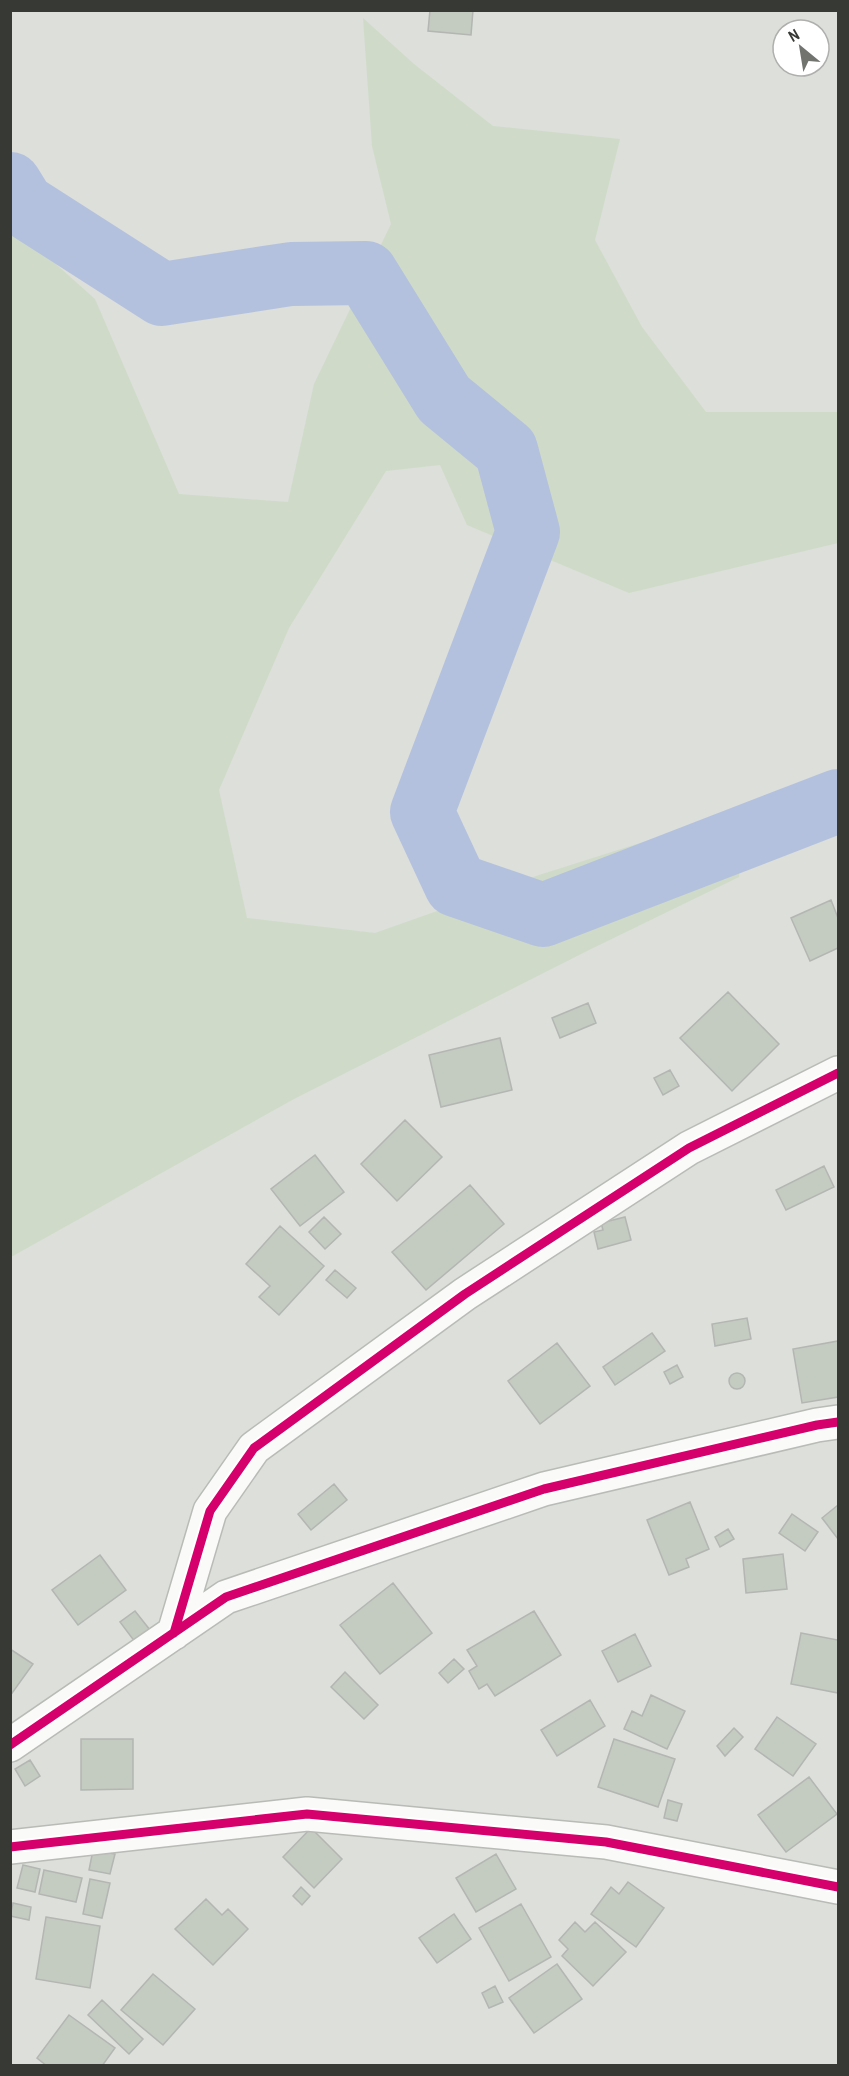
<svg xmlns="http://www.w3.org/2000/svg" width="849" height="2076" viewBox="0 0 849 2076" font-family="'Archivo Narrow',sans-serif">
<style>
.green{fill:#cfdbc8}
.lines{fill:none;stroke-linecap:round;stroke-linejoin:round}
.river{stroke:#b4c1de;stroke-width:64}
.building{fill:#c4cbc0;stroke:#b3b6b2;stroke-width:1.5}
.minor-casing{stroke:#b8bbb6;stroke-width:36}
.minor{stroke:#fafaf9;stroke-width:33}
.cycleway-casing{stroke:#fff;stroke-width:13}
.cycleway{stroke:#d6006c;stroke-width:9}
</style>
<rect width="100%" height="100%" fill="#dcdfda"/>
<!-- green -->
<path class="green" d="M363,18L414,64L493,126L620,139L595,240L642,327L706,412H838V543L629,593L467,525L440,465L386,471L289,628L219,790L247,918L375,933L536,876L741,811L739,877L587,951L294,1099L11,1257V224L95,299L179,494L288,502L314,384L391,224L372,146Z"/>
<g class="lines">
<!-- river -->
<path class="river" d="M10,184L23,205L162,294L291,274L366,273L444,399L506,450L528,532L422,812L456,885L543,915L838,801"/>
</g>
<!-- building -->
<path class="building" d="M430,10H473L471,35L428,31Z
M831,900L838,918V948L810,961L791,918Z
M728,992L779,1044L732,1091L680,1038Z
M588,1003L596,1023L560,1038L552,1018Z
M500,1038L512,1090L441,1107L429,1055Z
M670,1070L679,1086L663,1095L654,1078Z
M405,1120L442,1157L397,1201L361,1164Z
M315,1155L344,1192L300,1226L271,1189Z
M824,1166L834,1187L786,1210L776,1190Z
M470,1185L504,1224L426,1290L392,1252Z
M324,1217L341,1234L325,1249L309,1232Z
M625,1217L631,1240L598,1249L594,1232L603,1230L601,1223Z
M280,1226L324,1266L279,1315L259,1297L270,1286L246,1264Z
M335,1270L356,1288L347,1298L326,1280Z
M747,1318L751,1339L715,1346L712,1324Z
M652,1333L665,1351L615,1385L603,1367Z
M838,1341V1397L802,1403L793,1349Z
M557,1343L590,1386L540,1424L508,1381Z
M677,1365L683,1377L670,1384L664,1372Z
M729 1381a8 8 0 1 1 16 0a8 8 0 1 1-16 0Z
M334,1484L347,1500L311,1530L298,1514Z
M690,1502L709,1549L686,1559L689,1567L669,1575L647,1520Z
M838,1505V1539L822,1518Z
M792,1514L818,1532L805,1551L779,1533Z
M728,1529L734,1539L720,1547L715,1537Z
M783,1554L787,1589L746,1593L743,1559Z
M100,1555L126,1590L78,1625L52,1590Z
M393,1583L432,1633L380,1674L340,1625Z
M135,1611L150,1630L135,1642L120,1622Z
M534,1611L561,1655L495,1696L487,1684L479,1689L469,1671L477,1666L467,1650Z
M801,1633L838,1640V1693L791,1684Z
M635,1634L651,1666L618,1682L602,1651Z
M10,1649L33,1664L10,1696Z
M454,1659L464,1669L448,1683L439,1673Z
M345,1672L378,1705L364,1719L331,1687Z
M651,1695L685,1711L667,1749L624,1729L632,1711L642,1716Z
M590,1700L605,1726L557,1756L541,1730Z
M777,1717L816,1744L793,1776L755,1749Z
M734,1728L743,1737L725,1756L717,1746Z
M81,1739H133V1789L81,1790Z
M614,1739L675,1759L658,1807L598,1787Z
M30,1760L40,1776L25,1786L15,1769Z
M809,1777L837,1814L786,1852L758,1815Z
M668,1800L682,1804L677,1821L664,1818Z
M311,1828L342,1859L314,1888L283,1857Z
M93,1850L115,1854L110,1874L89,1870Z
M496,1854L516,1889L476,1912L456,1878Z
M23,1865L40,1869L35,1892L17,1888Z
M44,1870L82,1878L76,1902L39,1894Z
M90,1879L110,1883L102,1918L83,1914Z
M628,1882L664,1908L636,1947L591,1914L611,1887L619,1894Z
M301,1887L310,1896L302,1905L293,1896Z
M206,1899L222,1915L228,1909L248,1929L213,1965L175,1929Z
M13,1903L31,1907L29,1920L10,1916Z
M521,1904L551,1957L509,1981L479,1928Z
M454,1914L471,1939L437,1963L419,1938Z
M46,1917L100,1926L90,1988L36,1979Z
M575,1922L585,1932L595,1922L626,1952L593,1986L562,1956L568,1949L559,1940Z
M557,1964L582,1999L534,2033L509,1998Z
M153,1974L195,2009L163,2045L121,2010Z
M495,1986L503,2002L489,2008L482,1993Z
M102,2000L143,2039L129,2054L88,2015Z
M69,2015L115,2048L102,2066H47L37,2058Z"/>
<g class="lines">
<defs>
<path id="minor" d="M174,1633L210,1511L254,1448L465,1294L689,1148L838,1073
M10,1745L226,1597L544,1489L817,1425L838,1422
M10,1847L307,1814L606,1842L838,1887"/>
</defs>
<!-- minor casing -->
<use href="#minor" class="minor-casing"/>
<!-- minor -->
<use href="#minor" class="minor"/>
<defs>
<path id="cycleway" d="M174,1633L210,1511L254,1448L465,1294L689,1148L838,1073
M10,1745L226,1597L544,1489L817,1425L838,1422
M10,1847L307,1814L606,1842L838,1887"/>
</defs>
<!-- cycleway casing -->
<use href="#cycleway" class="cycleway-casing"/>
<!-- cycleway -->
<use href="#cycleway" class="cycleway"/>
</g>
<!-- border -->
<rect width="849" height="2076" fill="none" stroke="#373935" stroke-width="24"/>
<!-- north arrow -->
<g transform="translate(801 48) rotate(330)"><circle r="28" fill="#ffffff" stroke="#afb0ae" stroke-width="1.5"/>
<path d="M0-4.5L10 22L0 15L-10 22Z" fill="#71736f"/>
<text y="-9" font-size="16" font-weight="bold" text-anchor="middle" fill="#373935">N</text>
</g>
</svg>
